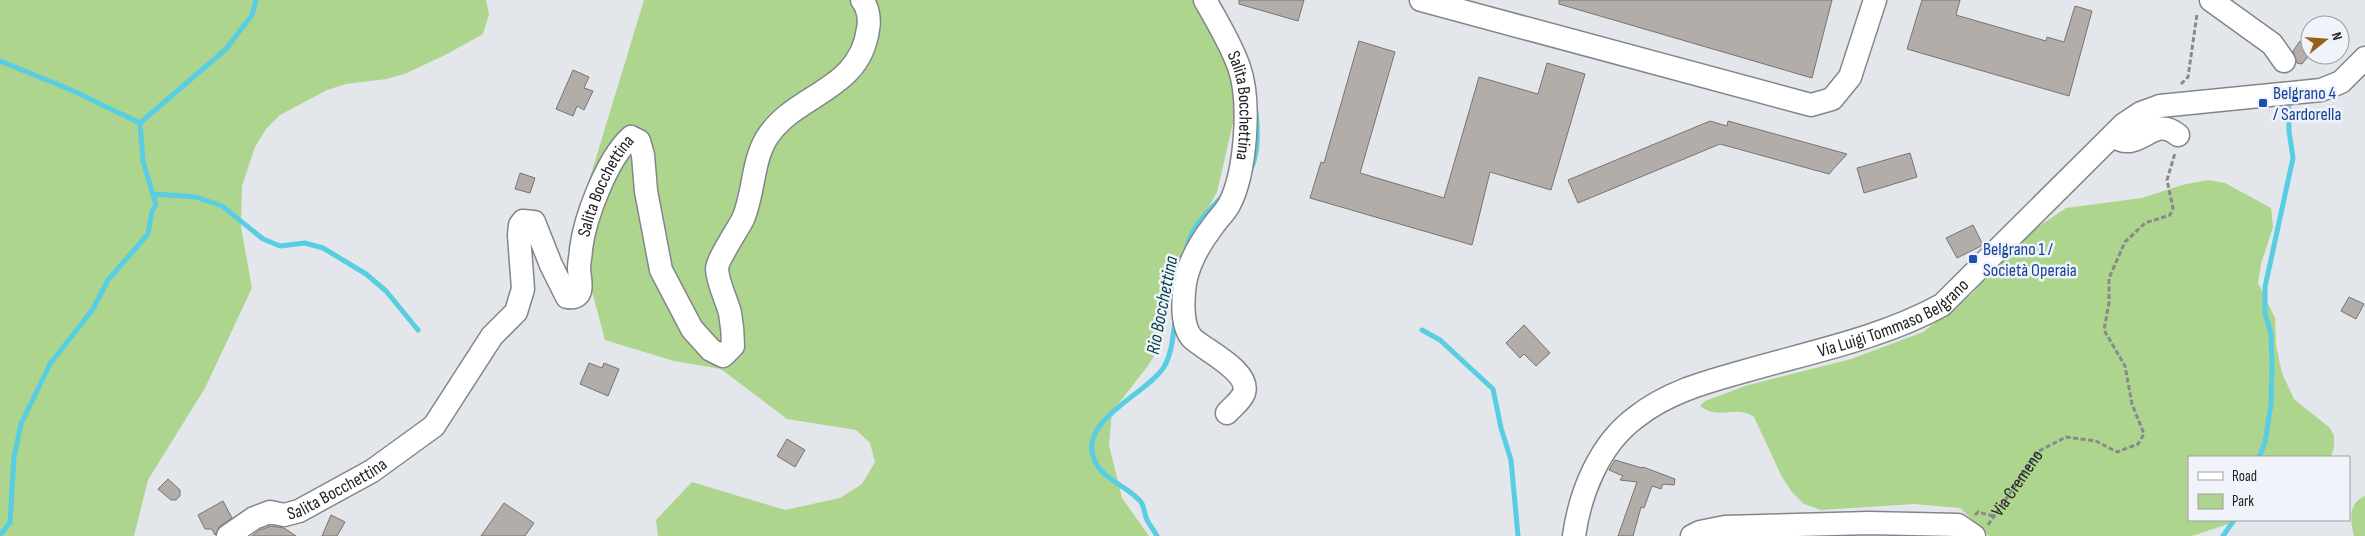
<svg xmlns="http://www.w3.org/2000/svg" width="2365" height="536" viewBox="0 0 2365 536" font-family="'Sofia Sans Condensed',sans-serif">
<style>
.green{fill:#add58d}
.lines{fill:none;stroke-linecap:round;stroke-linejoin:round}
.stream{stroke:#59cde1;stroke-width:5}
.building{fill:#b3adaa;stroke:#797471}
.minor-casing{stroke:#83858a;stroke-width:25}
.path{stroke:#87898d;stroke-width:3;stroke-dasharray:5 2.5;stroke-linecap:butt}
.minor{stroke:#fff;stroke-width:22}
.transit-dot{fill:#1a4fb4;stroke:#f0f3f9;stroke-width:2}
.labels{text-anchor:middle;stroke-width:5;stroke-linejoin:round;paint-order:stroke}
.transit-label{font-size:18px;fill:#164399;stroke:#f0f3f9;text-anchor:start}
.street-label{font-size:18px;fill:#212224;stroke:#f0f3f9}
.water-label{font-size:19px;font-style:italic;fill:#053d45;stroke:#f0f3f9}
</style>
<rect width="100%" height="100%" fill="#e3e6eb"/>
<!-- green -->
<path class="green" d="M0,0H486L489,14L483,34L447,54L407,73L387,79L346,84L327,90L280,115L266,129L255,147L242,186L241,227L252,288L205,388L148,480L134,536H0Z
M644,0H1198L1241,88L1217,192L1165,285L1163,342L1147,367L1112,412L1109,445L1122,498L1149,536H658L656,520L692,482L785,510L840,498L862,484L875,462L870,443L856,430L787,419L721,369L674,361L605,340L575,227Z
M2208,180L2225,183L2271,208L2273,227L2261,264L2258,283L2275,318L2276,345L2282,373L2294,399L2330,428L2334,436V447L2331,457H2189V520H2238L2231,523L2192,536H1989L1960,508L1914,504L1821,510L1804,504L1792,492L1782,477L1754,417C1737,404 1719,421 1700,406L1705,401L1745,386L1851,359L1923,332L1972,294L2017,241L2066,208L2142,198L2182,185Z
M2365,496V536H2354C2350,520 2348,503 2365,496Z"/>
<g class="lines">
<!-- stream -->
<path class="stream" d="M0,61L69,89L140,123
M1249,172C1259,156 1258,130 1256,112
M154,194L196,197L222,206L263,239L280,246L305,243L323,248L366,274L386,291L418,330
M1187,247C1192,226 1207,213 1221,198
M1422,330L1440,340L1493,389L1501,428L1511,460L1518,536
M2259,457L2265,443L2271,404L2272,366L2271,334L2265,313V287L2293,158L2289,131V108
M0,535L10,523L14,457L21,424L50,364L93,309L108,280L148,234L152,211L156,205L143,161L140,123L226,49L252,15L256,0
M1157,536C1154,530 1150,526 1147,520C1144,514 1145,508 1141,502C1127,485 1102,480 1094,459C1078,420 1147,394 1164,367C1172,353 1173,336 1175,320
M2223,536L2234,520"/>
</g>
<!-- building -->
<path class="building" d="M1239,0H1304L1298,21L1239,4Z
M1559,0H1832L1812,78L1559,4Z
M1922,0H1960L1956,15L2046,41L2047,37L2064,42L2075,6L2092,11L2069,96L1907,49Z
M1359,41L1395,52L1360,173L1444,198L1479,77L1538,94L1547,63L1585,74L1551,190L1490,172L1472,245L1310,198L1321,162L1324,163Z
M2300,41L2310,49V54L2302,64L2297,63L2293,51Z
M573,70L589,77L584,88L593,91L584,110L577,106L573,116L556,109Z
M1710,121L1727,126L1728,121L1847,154L1829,174L1720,144L1578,203L1568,180Z
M1910,153L1917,177L1864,193L1857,168Z
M520,173L535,178L530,193L515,189Z
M1973,225L1983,245L1957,258L1946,238Z
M2349,297L2364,304L2356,319L2341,311Z
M1524,325L1550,353L1536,366L1524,354L1520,358L1506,343Z
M589,363L602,368L604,363L619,369L608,396L580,384Z
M787,439L805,450L795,467L777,456Z
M1615,460L1642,468L1643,467L1675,479L1674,485L1663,484L1661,489L1652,486L1644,508L1641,507L1633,536H1618L1637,482L1620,480L1623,476L1609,470Z
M168,479L180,490V496L176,500H171L158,489Z
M223,501L232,518L220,526L215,535L212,529H205L198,515Z
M504,503L534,523L525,536H481Z
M331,515L345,522L337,536H322Z
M271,526L284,528L296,536H252L260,530Z"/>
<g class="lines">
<defs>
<g id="minor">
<path id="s2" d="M1205,0C1217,21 1231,44 1239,67C1251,101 1246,173 1229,205C1225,212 1218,219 1213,226C1200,243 1189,261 1185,283C1183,298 1181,326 1192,338C1204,350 1251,371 1244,393C1241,401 1232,407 1227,413"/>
<path d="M1421,0L1811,105L1832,99L1850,77L1875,0"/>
<path d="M2211,0L2272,44L2284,61"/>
<path d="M2113,136C2140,155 2152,113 2178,135"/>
<path id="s3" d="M228,536L254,518L270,512L284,515L299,511L372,471L434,426L492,336L516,312L523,289L519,235L520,225L523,221L534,222L551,265L567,297C573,298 578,297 580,291C582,284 579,275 579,268C579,262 581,255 581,249C585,217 607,159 631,137L639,141L643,155L646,191L661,270L692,329L711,350L723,356L733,346C733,335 732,324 730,313C726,298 718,284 717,269C717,260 738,229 743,219C754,194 752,163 766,139C794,93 860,92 868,29C870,20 868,7 862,0"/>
<path id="s4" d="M1574,536C1580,493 1599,445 1635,418C1667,392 1706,382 1745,371C1811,352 1882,338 1942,305L2123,125L2141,113L2160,106L2321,90L2341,82L2365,58"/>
<path d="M1692,536L1700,532L1725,527L1869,523L1958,525L1974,536"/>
</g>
</defs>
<!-- minor casing -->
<use href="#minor" class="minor-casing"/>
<!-- path -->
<g class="path">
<path d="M2181,84L2188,77L2197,14"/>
<path d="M1975,515L1978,512L1993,516"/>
<path id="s1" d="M1988,525L2039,451L2066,437L2096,441L2117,452L2138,444L2144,434L2132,404L2125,366L2104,330L2109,303V278L2125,242L2145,223L2170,215L2173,208L2167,180L2175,153"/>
</g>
<!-- minor -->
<use href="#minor" class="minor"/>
</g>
<!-- markers -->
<g class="transit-dot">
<rect x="2258" y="98" width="10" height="10" rx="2.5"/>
<rect x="1968" y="254" width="10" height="10" rx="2.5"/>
</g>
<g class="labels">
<!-- transit labels -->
<g class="transit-label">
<text x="2273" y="99">Belgrano 4<tspan x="2273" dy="21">/ Sardorella</tspan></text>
<text x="1983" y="255">Belgrano 1 /<tspan x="1983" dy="21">Società Operaia</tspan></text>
</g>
<!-- street labels -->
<g class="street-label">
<text dy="6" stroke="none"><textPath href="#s2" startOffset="114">Salita Bocchettina</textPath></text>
<text dy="6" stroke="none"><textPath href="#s3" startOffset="692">Salita Bocchettina</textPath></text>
<text dy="6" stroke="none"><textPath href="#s4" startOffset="415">Via Luigi Tommaso Belgrano</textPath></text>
<text dy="6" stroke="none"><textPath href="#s1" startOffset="51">Via Cremeno</textPath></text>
<text dy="6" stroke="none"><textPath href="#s3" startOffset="122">Salita Bocchettina</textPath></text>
</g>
<!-- water labels -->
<g class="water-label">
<text transform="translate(1161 305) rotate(-79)" y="7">Rio Bocchettina</text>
</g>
</g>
<!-- legend -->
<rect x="2188" y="456" width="162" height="65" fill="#f0f3f9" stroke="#9d9fa4"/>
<rect x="2198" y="472" width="25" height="8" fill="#ffffff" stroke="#9d9fa4"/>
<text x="2232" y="481" font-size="15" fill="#212224">Road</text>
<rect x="2198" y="494" width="25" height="15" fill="#add58d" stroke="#9d9fa4"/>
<text x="2232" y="506" font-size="15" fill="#212224">Park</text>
<!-- north arrow -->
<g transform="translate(2325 40) rotate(73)"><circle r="24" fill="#f0f3f9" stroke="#9d9fa4"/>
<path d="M0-4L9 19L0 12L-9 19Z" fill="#985f1b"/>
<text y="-8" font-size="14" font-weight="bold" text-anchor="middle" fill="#212224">N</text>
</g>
</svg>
